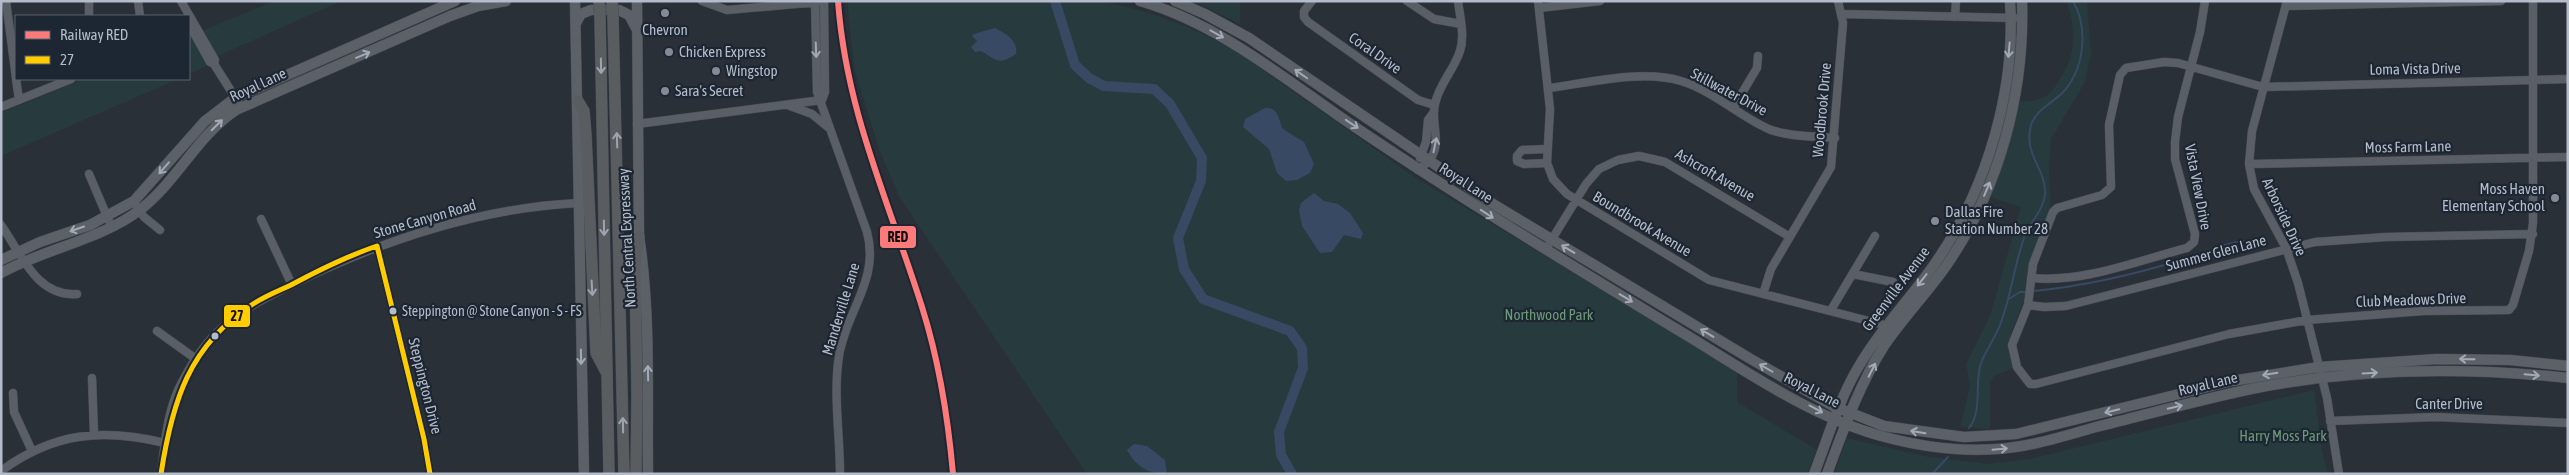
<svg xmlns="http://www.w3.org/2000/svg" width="2569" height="475" viewBox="0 0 2569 475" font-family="'Asap Condensed',sans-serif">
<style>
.green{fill:#273a3e}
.water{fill:#384963}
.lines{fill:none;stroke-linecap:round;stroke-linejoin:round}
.stream{stroke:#384963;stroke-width:2}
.river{stroke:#384963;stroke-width:10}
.minor-casing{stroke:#484c53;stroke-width:9}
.major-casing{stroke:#484c55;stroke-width:11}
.highway-casing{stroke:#474c53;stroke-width:12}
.minor{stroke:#5a5e66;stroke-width:8}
.major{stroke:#5c6168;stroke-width:10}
.highway{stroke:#5a5d60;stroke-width:11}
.highway-bridge-casing{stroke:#474c53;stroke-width:12;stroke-linecap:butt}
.highway-bridge{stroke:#5a5d60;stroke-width:11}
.bus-1-casing{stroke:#1d2633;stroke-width:9}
.bus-1{stroke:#fc0;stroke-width:5}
.rail-1-casing{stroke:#1d2633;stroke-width:10}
.rail-1{stroke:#fc7a7a;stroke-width:6}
.oneway{stroke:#a2aab6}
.oneway2{stroke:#a2a9b5}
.oneway3{stroke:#9ea4af}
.poi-dot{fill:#848b96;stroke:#1d2633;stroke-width:2}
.bus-dot{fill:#b4bcc9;stroke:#1d2633;stroke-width:2}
.labels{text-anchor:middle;stroke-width:4.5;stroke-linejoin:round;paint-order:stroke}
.bus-label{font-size:14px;fill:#b4bcc9;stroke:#1d2633;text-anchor:start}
.poi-label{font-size:15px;fill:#b4bcc9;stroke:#1d2633;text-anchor:start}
.street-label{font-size:15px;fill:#b4bcc9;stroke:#1d2633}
.park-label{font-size:15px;fill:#6b9a76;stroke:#1d2633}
.line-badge{stroke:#1d2633;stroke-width:2}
.pale-badge-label{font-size:14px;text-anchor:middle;font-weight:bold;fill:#111}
</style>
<rect width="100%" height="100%" fill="#2a3038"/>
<!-- green -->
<path class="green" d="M274,1H341L218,56L202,31Z
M847,1H1101C1152,11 1196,28 1240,54L1416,178L1737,371V402L1817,450L1807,474H1087L900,198L880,152L855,72Z
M1194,1H1240V24Z
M2067,1H2087L2091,53L2085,82L2051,139L2049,169L2051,207L2038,239L2026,279L2024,300L2011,334L2008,350L2013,368L1994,376L1990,383V429L1960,427L1970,386L1966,364L1990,316L2021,207L1990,197L2005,157L2020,102C2027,101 2036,101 2042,98C2051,94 2055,87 2060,79C2078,50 2075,32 2067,1Z
M192,34L209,65L189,74V36Z
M83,79H178L1,156V113Z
M2314,390L2322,451L2328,474H1834L1847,438L1924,456L1987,464L2030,459Z"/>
<!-- water -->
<path class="water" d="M995,28C1005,33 1019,41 1016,54C998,66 997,60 981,51L975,52L971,47L977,41L972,36L974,34Z
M1265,108C1279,107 1278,119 1283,129L1304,142L1314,164L1310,173L1297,180L1286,181L1277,173L1269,149L1243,127L1245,119Z
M1314,193L1324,201L1338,204L1350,213L1363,233L1361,239L1344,235L1332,252L1320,253L1302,226L1299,210L1301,203Z
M1134,444L1147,446L1165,460L1167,474C1149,474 1136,467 1127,450Z"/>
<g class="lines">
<!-- stream -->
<path class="stream" d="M2034,291C2086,286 2136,274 2185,259C2216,250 2232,236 2266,243
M2009,299L2020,292H2025
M1969,428C1983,411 1974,383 1981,363C1986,350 1995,338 2000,325C2011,297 2014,266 2024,238C2029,223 2044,210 2045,194C2046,168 2023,155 2031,125C2036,109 2055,102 2065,90C2085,66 2088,27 2073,1
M1932,474L1948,457"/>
<!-- river -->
<path class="river" d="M1055,1L1075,65L1089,78L1104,86L1154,89L1170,104L1202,158L1201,181L1178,238L1184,269L1203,299L1290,331L1302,348L1303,368L1279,432L1281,455L1292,474"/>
<defs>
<path id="minor" d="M6,1L16,78
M89,1V16
M138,1L140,16
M181,1L215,60L214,64
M702,1L727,10L818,2
M815,1L817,92L867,232C880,280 846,311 839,356C833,394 840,435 840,474
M1312,1L1304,11V17L1308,22L1418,100L1434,105
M1407,1L1434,19L1461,24
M1538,1L1550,109L1547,163L1553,179L1567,194L1709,280L1892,327
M2287,1L2252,131L2249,164L2254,189L2286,248L2298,283L2327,398L2339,474
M2533,1V223L2529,251L2513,305L2509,310L2423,311L2307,320L2229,334L2036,384H2030L2017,367L2012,345L2028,305L2033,264L2053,212L2057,208L2102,195L2111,187L2109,125L2120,75L2126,68L2164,62L2178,63L2263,87L2534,80L2568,79
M2286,6L2501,1
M1539,8L1600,1
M1842,14L2015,18
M1955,17L1956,1
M189,24L210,62L214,64L238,102
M16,79L19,100
M1549,88C1589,83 1642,69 1681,81C1714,91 1740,117 1771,130C1791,137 1815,136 1835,138
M822,100L825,92L824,1
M790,106L812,114L829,128
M1,107L71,79
M1733,108L1757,68L1758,56
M637,124L822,100
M1546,149L1522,150L1517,156V161L1524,164L1547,163
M1420,158L1426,142L1428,120L1433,113
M2249,164L2568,157
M1418,170C1449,150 1429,128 1435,104C1439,84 1454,70 1460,51C1465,36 1460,17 1458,1
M89,174L109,221
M137,207L144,217L160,230
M261,219L292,285
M1,225C21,253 36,297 77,294
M1549,244L1586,184L1599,169L1618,160L1639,156L1665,162L1790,237
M377,246L424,439L430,474
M1853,274L1893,282
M2031,278C2084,283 2136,261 2187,248L2194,242L2195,234L2175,159V142L2178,117L2200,32L2205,1
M1763,294L1771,269L1831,167L1843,23L1838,1
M2028,305L2044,307L2066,306L2315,242L2386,237L2533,234
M1831,310L1875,236
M157,331L196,359
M92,378L94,434
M13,393L14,412L32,451
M2330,421L2436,417L2568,423
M1,471C54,432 103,428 165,443
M161,474C165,443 167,410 182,382C192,363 206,342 222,328C244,308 267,297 293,284C381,241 479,208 578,203"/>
<path id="major" d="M575,1L584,474
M637,1L639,236C651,314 647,395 648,474
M1140,1C1220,24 1287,81 1355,127C1459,197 1566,262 1673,327C1739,366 1806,415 1881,436C1918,446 1958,452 1997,449C2031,447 2064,436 2096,427C2149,414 2202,399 2256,388C2359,368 2464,367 2568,378
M1175,1L1205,14L1249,38L1493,204L1749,358L1833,406L1884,426L1964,437L2016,434L2232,381L2319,367L2437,359L2510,360L2568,366
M576,23L581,14L591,10H619L629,15L636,28
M1,260L40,242L90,225L134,201L205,121L235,98L455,1
M1,273C44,249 103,239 141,209C177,181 197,136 236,110L450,16L478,6L506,1
M1814,474C1828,438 1839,399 1859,366C1881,328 1913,296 1938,259C1987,187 2016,89 2010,1
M1827,474C1843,431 1859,385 1884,346C1903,318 1927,293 1946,266C1999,190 2025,93 2022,1"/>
<path id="highway" d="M600,17L609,474
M613,17L624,474
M578,101L584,111L586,135L596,353L606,372
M636,474L637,394L635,268L639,236"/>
</defs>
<!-- minor casing -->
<use href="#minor" class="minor-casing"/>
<!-- major casing -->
<use href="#major" class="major-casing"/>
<!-- highway casing -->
<use href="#highway" class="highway-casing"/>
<!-- minor -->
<use href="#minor" class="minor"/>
<!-- major -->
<use href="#major" class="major"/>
<!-- highway -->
<use href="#highway" class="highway"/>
<defs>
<path id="highway-bridge" d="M599,1L600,17
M612,1L613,17"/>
</defs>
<!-- highway-bridge casing -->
<use href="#highway-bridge" class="highway-bridge-casing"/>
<!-- highway-bridge -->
<use href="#highway-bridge" class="highway-bridge"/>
<defs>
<path id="bus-1" d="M161,474C172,402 189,345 253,304C265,296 278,291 291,285C319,270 347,256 377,246L424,439L430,474"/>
</defs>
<!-- bus-1 casing -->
<use href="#bus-1" class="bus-1-casing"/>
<!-- bus-1 -->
<use href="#bus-1" class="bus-1"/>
<defs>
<path id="rail-1" d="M838,1C846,112 889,202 922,307C939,361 948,417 953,474"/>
</defs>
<!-- rail-1 casing -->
<use href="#rail-1" class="rail-1-casing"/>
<!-- rail-1 -->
<use href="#rail-1" class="rail-1"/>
</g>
<!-- one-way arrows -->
<defs><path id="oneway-shaft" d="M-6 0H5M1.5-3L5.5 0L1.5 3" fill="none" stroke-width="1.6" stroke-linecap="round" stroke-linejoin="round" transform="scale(1.25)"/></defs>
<g class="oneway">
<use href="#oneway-shaft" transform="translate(1217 34) rotate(29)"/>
<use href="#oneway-shaft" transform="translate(2009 50) rotate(95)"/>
<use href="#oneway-shaft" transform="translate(363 55) rotate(-23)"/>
<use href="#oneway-shaft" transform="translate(1301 74) rotate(-145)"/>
<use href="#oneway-shaft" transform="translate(1352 124) rotate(34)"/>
<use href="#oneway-shaft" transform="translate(217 125) rotate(-45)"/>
<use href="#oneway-shaft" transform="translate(164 168) rotate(131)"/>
<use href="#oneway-shaft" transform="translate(1987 189) rotate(-67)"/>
<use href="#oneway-shaft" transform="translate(1487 214) rotate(33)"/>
<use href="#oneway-shaft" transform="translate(77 229) rotate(161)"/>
<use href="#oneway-shaft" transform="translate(1568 249) rotate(-149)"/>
<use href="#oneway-shaft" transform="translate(1922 280) rotate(128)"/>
<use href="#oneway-shaft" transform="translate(1626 298) rotate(31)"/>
<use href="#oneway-shaft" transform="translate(1707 333) rotate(-149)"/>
<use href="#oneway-shaft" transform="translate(581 357) rotate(89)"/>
<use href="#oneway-shaft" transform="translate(2467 359) rotate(-179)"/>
<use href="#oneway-shaft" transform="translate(1766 368) rotate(-150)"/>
<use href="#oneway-shaft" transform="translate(1872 370) rotate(-63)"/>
<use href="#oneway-shaft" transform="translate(648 373) rotate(-91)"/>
<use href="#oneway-shaft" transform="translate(2370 373) rotate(-3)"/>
<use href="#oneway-shaft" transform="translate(2270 374) rotate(170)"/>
<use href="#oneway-shaft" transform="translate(2532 375) rotate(5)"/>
<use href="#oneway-shaft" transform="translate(2175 407) rotate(-14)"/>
<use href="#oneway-shaft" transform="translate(1816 409) rotate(28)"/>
<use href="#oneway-shaft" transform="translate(2112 411) rotate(166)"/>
<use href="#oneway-shaft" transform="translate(1918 432) rotate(-171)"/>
<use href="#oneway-shaft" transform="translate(2000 449) rotate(-5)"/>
</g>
<g class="oneway2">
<use href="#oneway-shaft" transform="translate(816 50) rotate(88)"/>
<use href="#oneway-shaft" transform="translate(1435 145) rotate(-78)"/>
</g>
<g class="oneway3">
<use href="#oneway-shaft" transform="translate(601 66) rotate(89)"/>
<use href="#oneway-shaft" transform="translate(617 140) rotate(-92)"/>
<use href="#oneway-shaft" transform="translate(604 228) rotate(89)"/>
<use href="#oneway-shaft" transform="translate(592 288) rotate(87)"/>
<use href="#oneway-shaft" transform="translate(623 425) rotate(-91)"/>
</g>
<!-- markers -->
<g class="poi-dot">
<circle cx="665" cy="13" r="5"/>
<circle cx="669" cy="52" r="5"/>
<circle cx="716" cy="71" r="5"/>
<circle cx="665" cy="91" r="5"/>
<circle cx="2555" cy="198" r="5"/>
<circle cx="1935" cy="221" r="5"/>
</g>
<g class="bus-dot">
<circle cx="393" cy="311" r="4.5"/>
<circle cx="215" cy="336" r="4.5"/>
</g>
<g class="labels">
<!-- bus labels -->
<g class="bus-label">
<text x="402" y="316">Steppington @ Stone Canyon - S - FS</text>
</g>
<!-- poi labels -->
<g class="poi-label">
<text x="665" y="35" text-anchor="middle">Chevron</text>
<text x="679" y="57">Chicken Express</text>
<text x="726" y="76">Wingstop</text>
<text x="675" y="96">Sara's Secret</text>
<text x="2545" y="194" text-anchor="end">Moss Haven<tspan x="2545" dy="17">Elementary School</tspan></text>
<text x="1945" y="217">Dallas Fire<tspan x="1945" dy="17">Station Number 28</tspan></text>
</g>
<!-- street labels -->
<g class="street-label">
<text transform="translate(1375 53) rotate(35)" y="5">Coral Drive</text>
<text transform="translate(2415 69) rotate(-1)" y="5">Loma Vista Drive</text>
<text transform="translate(258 85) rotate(-25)" y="5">Royal Lane</text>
<text transform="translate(1729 92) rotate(28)" y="5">Stillwater Drive</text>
<text transform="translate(1822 110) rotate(-85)" y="5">Woodbrook Drive</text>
<text transform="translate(2408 147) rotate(-1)" y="5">Moss Farm Lane</text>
<text transform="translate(1715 175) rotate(30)" y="5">Ashcroft Avenue</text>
<text transform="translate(1466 183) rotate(33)" y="5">Royal Lane</text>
<text transform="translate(2198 187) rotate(79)" y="5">Vista View Drive</text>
<text transform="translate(2284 217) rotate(65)" y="5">Arborside Drive</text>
<text transform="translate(425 219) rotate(-16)" y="5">Stone Canyon Road</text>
<text transform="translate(1642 224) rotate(31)" y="5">Boundbrook Avenue</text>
<text transform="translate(627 238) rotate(-93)" y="5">North Central Expressway</text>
<text transform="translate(2216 253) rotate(-15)" y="5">Summer Glen Lane</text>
<text transform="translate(1896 289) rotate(-53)" y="5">Greenville Avenue</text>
<text transform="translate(2411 300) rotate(-2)" y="5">Club Meadows Drive</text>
<text transform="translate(841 309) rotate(-73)" y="5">Manderville Lane</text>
<text transform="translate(2208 384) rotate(-13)" y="5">Royal Lane</text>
<text transform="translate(425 386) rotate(76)" y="5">Steppington Drive</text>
<text transform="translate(1812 390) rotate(27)" y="5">Royal Lane</text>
<text x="2449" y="409">Canter Drive</text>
</g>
<!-- park labels -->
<g class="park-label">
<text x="1549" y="320">Northwood Park</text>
<text x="2283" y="441">Harry Moss Park</text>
</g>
</g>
<g class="line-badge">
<rect x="879" y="225" width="38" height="24" rx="5" fill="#fc7a7a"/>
<rect x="223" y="304" width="28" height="24" rx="5" fill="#fc0"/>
</g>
<g class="pale-badge-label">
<text x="898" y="242">RED</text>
<text x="237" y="321">27</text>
</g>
<!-- border -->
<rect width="2569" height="475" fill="none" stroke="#b4bcc9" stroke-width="5"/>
<!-- legend -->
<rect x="15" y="15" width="175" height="65" fill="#1d2633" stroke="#59626f"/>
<rect x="25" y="31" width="25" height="8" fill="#fc7a7a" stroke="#59626f"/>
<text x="60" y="40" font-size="15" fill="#b4bcc9">Railway RED</text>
<rect x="25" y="56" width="25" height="8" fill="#ffcc00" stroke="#59626f"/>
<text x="60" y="65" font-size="15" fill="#b4bcc9">27</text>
</svg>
